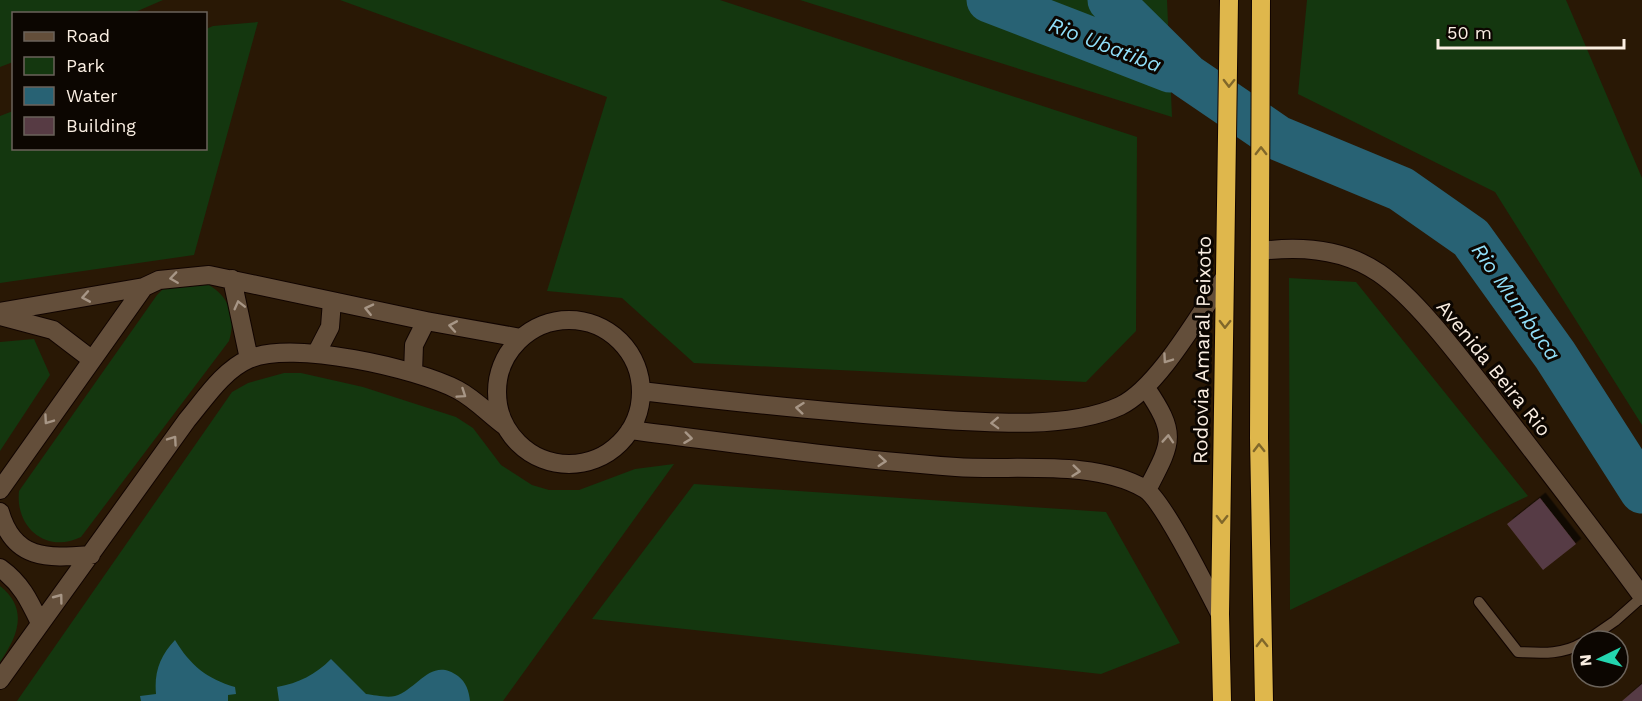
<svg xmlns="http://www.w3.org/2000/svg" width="1642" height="701" viewBox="0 0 1642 701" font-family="'Work Sans',sans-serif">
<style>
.green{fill:#14370f}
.water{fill:#286274}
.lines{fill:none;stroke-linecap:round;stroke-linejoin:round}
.river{stroke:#286274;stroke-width:45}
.building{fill:#573b44;filter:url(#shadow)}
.lane-casing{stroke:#110400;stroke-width:12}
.street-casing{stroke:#110400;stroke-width:20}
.highway-casing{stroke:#110400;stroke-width:20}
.lane{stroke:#634e3a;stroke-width:10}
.street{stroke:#634e3a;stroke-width:18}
.highway{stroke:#dfb74c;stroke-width:18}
.oneway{stroke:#80672a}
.oneway2{stroke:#a79686}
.labels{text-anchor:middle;stroke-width:6;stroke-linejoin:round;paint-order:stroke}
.street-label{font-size:20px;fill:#faeee2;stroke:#0c0601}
.water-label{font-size:21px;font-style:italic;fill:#90def8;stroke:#0c0601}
</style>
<defs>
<filter id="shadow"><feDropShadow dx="5.5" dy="-5.5" stdDeviation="0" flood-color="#0009"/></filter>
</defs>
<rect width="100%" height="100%" fill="#291805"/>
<!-- green -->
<path class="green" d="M0,0H163L133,13L14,14L13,62L0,67Z
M340,0H720L1137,137L1136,331L1086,382L694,363L622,298L547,291L607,97Z
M800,0H1167L1172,117Z
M1307,0H1566L1642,178V425L1495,192L1298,94Z
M258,22L194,255L0,283V116L13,111L14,148H206V29L213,26Z
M1289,278L1356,282L1528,496L1290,610Z
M203,282C228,293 237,315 229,341L81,537C47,554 15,528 19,491L157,295L164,288Z
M34,339L50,375L0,451V342Z
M284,373H301L363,387L456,417L473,428L501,465L532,485L549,490H579L635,469L674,464L503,701H17L232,392L248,383Z
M694,484L1106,512L1180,643L1101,674L592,619Z
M0,586C29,609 18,636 0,662Z"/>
<!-- water -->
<path class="water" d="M175,640C190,665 207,679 235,687L236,694L228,695V701H141L140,696L156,694C154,672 160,656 175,640Z
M331,659L366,694C374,695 387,698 395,696C418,689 431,656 458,676C466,682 469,691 470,701H279L277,687C299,683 315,675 331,659Z"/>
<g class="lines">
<!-- river -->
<path class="river" d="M989,0L1170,70
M1110,0L1187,76L1278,138L1401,189L1471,238L1555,355L1642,491"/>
</g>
<!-- building -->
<path class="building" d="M1540,498L1576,544L1543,570L1507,524Z
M1642,684V701H1622Z"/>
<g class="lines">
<defs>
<path id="lane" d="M1479,602L1518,652C1541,653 1562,655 1582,643
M1586,641L1615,621L1642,597"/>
<path id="street" d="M1261,251C1300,246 1344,249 1379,273C1417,299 1462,360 1491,397C1542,463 1593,529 1642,596
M232,279L249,359
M0,312L144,287
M0,316L53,330L91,359
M497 392a72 72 0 1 1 144 0a72 72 0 1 1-144 0Z
M316,354L330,327L332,301
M413,373L414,345L426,321
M1146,388C1178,435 1172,442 1147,490
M641,391C733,402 825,412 917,418C976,422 1066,431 1120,406C1158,388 1200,313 1225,277
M630,430C739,444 847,459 956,467C1013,471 1094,459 1145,489C1163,500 1208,591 1220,614
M0,490L144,287L159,280L209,275L426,321L521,338
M0,512C14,561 48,558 91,555
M0,568C21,583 29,600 40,623
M0,680L187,420C204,400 223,370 249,359C292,340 416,368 458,390C475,399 490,415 505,426"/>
<path id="highway" d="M1261,0L1259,438L1264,701
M1222,701L1220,614L1229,0"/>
</defs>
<!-- lane casing -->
<use href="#lane" class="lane-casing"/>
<!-- street casing -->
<use href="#street" class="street-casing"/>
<!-- highway casing -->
<use href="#highway" class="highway-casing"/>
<!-- lane -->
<use href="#lane" class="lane"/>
<!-- street -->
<use href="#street" class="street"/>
<!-- highway -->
<use href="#highway" class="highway"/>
</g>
<!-- one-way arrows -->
<defs><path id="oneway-chevron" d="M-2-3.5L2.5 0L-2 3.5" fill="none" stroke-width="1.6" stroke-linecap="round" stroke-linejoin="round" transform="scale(1.5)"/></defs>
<g class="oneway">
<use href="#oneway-chevron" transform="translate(1229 83) rotate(91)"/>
<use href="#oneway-chevron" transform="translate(1261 151) rotate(-90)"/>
<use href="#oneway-chevron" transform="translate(1225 324) rotate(91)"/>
<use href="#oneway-chevron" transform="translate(1259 448) rotate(-91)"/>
<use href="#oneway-chevron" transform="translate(1222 519) rotate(91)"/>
<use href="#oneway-chevron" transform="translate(1262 643) rotate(-91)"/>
</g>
<g class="oneway2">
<use href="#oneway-chevron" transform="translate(174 278) rotate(172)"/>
<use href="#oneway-chevron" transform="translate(86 297) rotate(170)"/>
<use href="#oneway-chevron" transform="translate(239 305) rotate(-104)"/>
<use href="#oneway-chevron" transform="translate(369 309) rotate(-167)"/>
<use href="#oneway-chevron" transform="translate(453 326) rotate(-170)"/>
<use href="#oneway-chevron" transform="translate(1167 359) rotate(125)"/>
<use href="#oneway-chevron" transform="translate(462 394) rotate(34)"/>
<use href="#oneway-chevron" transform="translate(800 408) rotate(-174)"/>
<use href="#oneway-chevron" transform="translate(48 420) rotate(125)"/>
<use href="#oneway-chevron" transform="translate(995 423) rotate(178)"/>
<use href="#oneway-chevron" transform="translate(688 438) rotate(7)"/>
<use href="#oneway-chevron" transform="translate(1168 439) rotate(-86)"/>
<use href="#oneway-chevron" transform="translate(173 440) rotate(-55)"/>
<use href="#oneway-chevron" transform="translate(882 461) rotate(5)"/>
<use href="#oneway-chevron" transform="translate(1076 471) rotate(6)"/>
<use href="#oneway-chevron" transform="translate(59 598) rotate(-53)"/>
</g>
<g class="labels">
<!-- street labels -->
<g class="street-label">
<text transform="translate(1202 350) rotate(-89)" y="7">Rodovia Amaral Peixoto</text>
<text transform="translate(1494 368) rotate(51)" y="7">Avenida Beira Rio</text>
</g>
<!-- water labels -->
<g class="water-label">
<text transform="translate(1105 45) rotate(21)" y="7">Rio Ubatiba</text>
<text transform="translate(1516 302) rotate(55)" y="7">Rio Mumbuca</text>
</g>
</g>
<!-- legend -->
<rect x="12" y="12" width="195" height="138" fill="#0c0601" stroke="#6b635b" stroke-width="1.5"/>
<rect x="24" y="32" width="30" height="9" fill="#634e3a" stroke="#6b635b" stroke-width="1.5"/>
<text x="66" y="42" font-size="18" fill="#faeee2">Road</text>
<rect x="24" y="57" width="30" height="18" fill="#14370f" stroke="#6b635b" stroke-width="1.5"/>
<text x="66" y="72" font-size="18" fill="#faeee2">Park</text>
<rect x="24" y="87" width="30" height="18" fill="#286274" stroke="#6b635b" stroke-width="1.5"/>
<text x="66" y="102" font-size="18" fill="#faeee2">Water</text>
<rect x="24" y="117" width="30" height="18" fill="#573b44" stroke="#6b635b" stroke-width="1.5"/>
<text x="66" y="132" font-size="18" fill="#faeee2">Building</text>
<!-- north arrow -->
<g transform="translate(1600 659) rotate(265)"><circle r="28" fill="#0c0601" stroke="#6b635b" stroke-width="1.5"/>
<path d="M0-4.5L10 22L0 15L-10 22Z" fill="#24d5af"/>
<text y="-9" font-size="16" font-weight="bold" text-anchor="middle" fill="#faeee2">N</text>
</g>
<!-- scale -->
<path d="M1438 39v9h186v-9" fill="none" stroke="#faeee2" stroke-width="3"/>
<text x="1447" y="39" font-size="18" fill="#faeee2" stroke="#0c0601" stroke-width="4.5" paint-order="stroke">50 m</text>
</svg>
